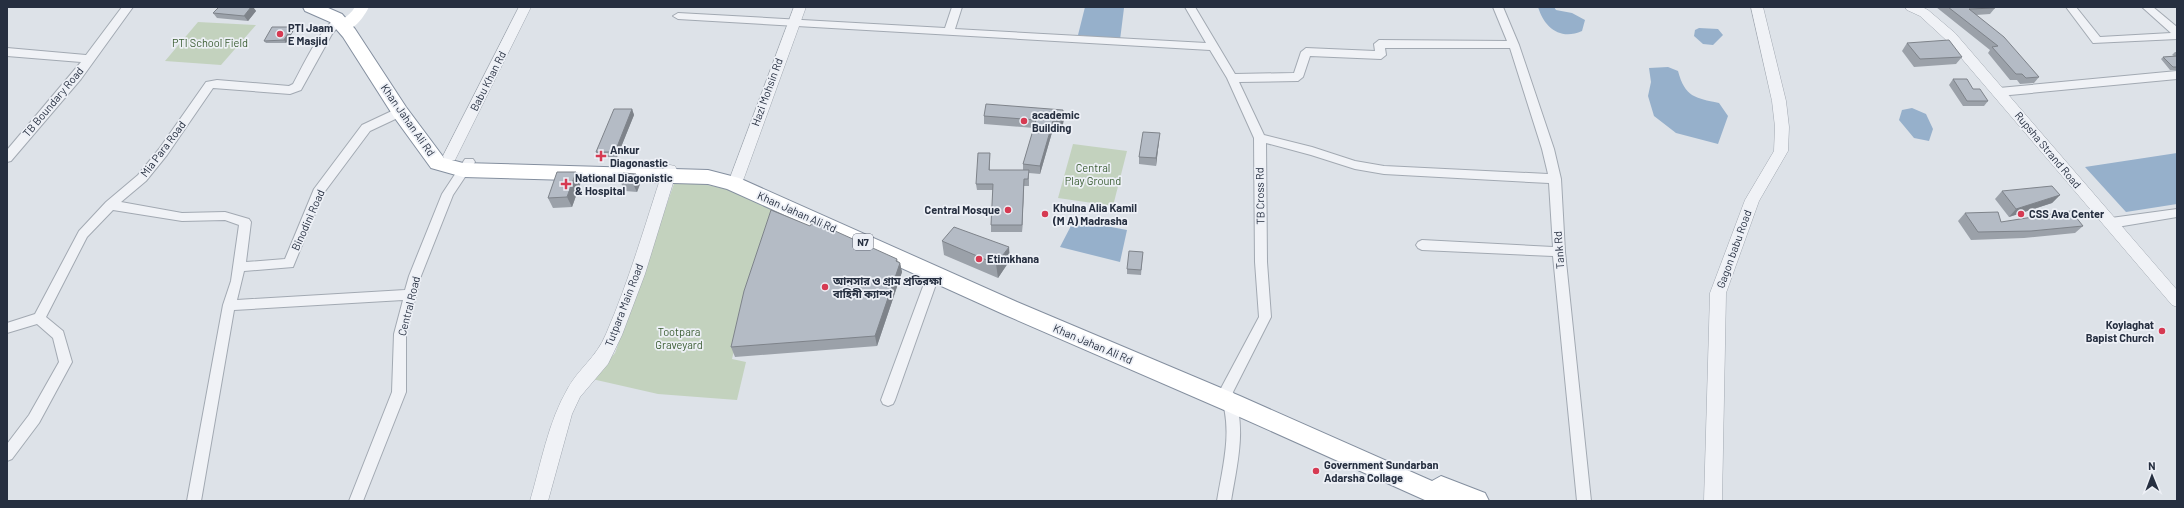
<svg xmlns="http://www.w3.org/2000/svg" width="2184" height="508" viewBox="0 0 2184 508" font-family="Barlow,'Noto Sans Bengali',sans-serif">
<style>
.green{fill:#c3d2be}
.water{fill:#96b0cb}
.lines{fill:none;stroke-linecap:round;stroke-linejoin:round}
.minor-casing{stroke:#a2a9b2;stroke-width:2}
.tertiary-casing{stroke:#a2a9b2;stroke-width:1}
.trunk-casing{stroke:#848f9f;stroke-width:2}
.minor{fill:#f0f2f6;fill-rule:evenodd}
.tertiary{fill:#f0f2f6;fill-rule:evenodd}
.secondary{fill:#fff;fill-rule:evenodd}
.trunk{fill:#fff;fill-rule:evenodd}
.wall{fill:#9ba1a9}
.shaded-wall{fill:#7e838a}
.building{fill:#b4bbc5;stroke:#7e838a}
.poi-dot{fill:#d63a52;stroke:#edf0f6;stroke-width:1.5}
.labels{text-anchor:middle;stroke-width:3.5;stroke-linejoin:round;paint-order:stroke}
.shield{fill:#edf0f6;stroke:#626977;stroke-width:1}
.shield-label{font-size:10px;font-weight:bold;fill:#262f40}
.poi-label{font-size:11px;font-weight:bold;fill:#262f40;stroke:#edf0f6;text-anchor:start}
.park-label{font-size:11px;fill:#3a5c32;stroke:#edf0f6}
.street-label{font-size:11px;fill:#262f40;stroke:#edf0f6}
</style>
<rect width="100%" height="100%" fill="#dde2e8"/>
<!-- green -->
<path class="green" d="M198,22L255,25H256L221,65L165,61Z
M1073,144L1127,151L1113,206L1058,198Z
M676,178L775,200L747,296L732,359L746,362L737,400L658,394L592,379L615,353Z"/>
<!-- water -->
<path class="water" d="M1085,7L1124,8L1120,40L1078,35Z
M1538,7H1554L1556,10L1572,13L1585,20L1582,31C1560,41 1544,27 1538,7Z
M1699,28L1718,29L1723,35L1713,45L1703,44L1694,36L1695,30Z
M1668,67L1678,71C1685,97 1695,98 1719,103L1728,116L1718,144L1676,133L1654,116L1648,96L1651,82L1649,68Z
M1912,108L1926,114L1933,129L1929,141L1914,138L1899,120L1902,110Z
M2177,153V204L2126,212L2085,167Z
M1074,220L1127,230L1120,262L1060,247Z"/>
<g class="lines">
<defs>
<path id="minor" d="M122,7H133L81,79L11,161L7,162V150L81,62L7,56V48L86,55Z
M952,7H962L955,29L1206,43L1185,7H1195L1235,74L1294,73L1301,52L1306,48L1375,51L1374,44L1379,40L1507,41L1493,7H1503L1519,45L1554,149L1561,179L1565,252L1591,501H1577L1553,256L1422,250L1418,248L1416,245L1418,242L1422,240L1553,247L1549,183L1384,174L1355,169L1311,155L1266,143L1267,262L1271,317L1233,392C1247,427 1237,465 1231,501H1217C1223,465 1234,427 1219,392L1259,317L1255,262L1254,138L1227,78L1210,50L678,19L673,16L678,13L945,28ZM1385,48H1510L1542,149L1548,174L1384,166L1355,161L1312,147L1264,135L1239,82L1298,81L1303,77L1310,56L1381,59L1386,55Z
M2066,7H2076L2100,37L2171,33L2142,7H2153L2177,27V39L2093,43Z
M338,18L343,21L332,34L301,90L290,94L213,88L167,155L146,181L121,202L182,213L225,212L249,219L251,222L246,262L285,259L314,189L362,125L396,109H404L405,112L404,115L370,131L323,194L293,267L244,271L237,300L405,290L409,276L442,194L465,159H473L475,162L453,195L421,276L406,334V392L363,501H349L392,392L394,334L403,300L234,310L201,501H187L223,305L231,281L239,225L225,220L182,221L113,210L87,237L46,317L63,331L72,362L39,423L12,459L7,461V444L29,415L59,362L53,338L37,324L7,333V323L35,314L79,231L106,202L138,175L159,149L206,82L217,80L289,86L293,84C301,70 323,22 338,18Z
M2177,71V79L1999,96L1994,92L1999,88Z
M2177,209V217L2111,228L2105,223L2111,218Z
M934,268L938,270L940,273L895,400L893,404L888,406L883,404L881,400L928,273L930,270Z"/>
<path id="tertiary" d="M519,7H531L455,160H445L443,156Z
M794,7H806L744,178L742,182L737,183L732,182L730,178Z
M1751,7H1763L1786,101L1789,127L1788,151L1759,201L1726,293L1722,501H1704L1710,293L1745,200L1774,151L1775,127L1772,101Z
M1905,7H1922L1928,10L1955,33L2177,290V307L2172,305L1945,39L1920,16L1907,10Z
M670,165L675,166L677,170L645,274L622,335L608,364L580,397L572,414L548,501H530C541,464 548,422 568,388C579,368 596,358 606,334C629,281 645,225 663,170L665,166Z"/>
<path id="trunk" d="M303,7H326L342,14L355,29L406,107L444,158L463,163L708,170L739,178L1017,302L1240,396L1432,481L1441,476L1485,493L1489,501H1427L1224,410L1003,314L727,189L708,184L463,177L431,168L394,117L343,37L330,22L305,11Z"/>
</defs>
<!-- minor casing -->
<use href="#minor" class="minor-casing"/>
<!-- tertiary casing -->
<use href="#tertiary" class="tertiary-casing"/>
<!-- trunk casing -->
<use href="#trunk" class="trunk-casing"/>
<!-- minor -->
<use href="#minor" class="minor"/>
<!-- tertiary -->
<use href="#tertiary" class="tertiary"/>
<!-- secondary -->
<path class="secondary" d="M355,7H369C363,18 353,34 338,29L336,26C341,18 348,18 355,7Z"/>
<!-- trunk -->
<use href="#trunk" class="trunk"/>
</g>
<!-- wall -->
<path class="wall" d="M219,7H253L256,11L248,21L217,18L213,13Z
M1936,7H1994L1995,8L1990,14L1976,15L2039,77L2034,83L2020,84L2017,80H2010L1988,53L1990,50Z
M292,27L294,30L286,43H266L264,41Z
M1907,43L1962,57L1956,64L1914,67L1902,51Z
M2175,52H2177V70H2170L2161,59L2163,57L2174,56L2172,55Z
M1953,79L1973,89L1988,101L1984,106H1963L1949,85Z
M632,109L634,115L617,157H598L596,152Z
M1063,110L1064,118L1062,130L1053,129L1040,174L1029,173V186H1024L1022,232H991V225L993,190H977L976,184L990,153V170H1023V164L1034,128L984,124V116Z
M1159,141L1156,166L1139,164V157Z
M636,174L640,184L637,192L625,191L620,181Z
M581,182L572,207L553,208L548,198Z
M2002,191L2060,195L2052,203L2009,217L1995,199Z
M1965,213L2001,222L2083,226L2075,233L2024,238L1971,240L1958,221Z
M942,241L1010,260L998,278L944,255Z
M1143,252L1141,275L1127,274V269Z
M898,261L900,263L902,272L877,346L735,357L731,347Z"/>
<!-- shaded-wall -->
<path class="shaded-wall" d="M251,7H253L256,11L248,21L244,16Z
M292,27L294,30L286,43L284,40Z
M632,109L634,115L617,157L615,152Z
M1063,110L1064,118L1062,130L1061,122Z
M1053,121V129L1040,174V166Z
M1160,133L1159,141L1156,166V158Z
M576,172L581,182L572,207L567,197Z
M636,174L640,184L637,192L632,182Z
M1024,179V186L1022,232V225Z
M2060,195L2052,203L2009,217L2016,209Z
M1009,247L1010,260L998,278L996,264Z
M897,259L899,267L900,263L902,272L877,346L875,336L896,261Z"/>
<!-- building -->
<path class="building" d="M219,7H251L244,16L213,13Z
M1948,7H1994L1995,8L1969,9L2004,37L2039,77L2026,78L2022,74H2016L1992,47L1998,46Z
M272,27H292L284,40L264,41Z
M1949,40L1962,57L1920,59L1907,43Z
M2177,56V67H2173L2163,57Z
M1953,79H1967L1973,89H1980L1988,101H1967Z
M986,104L1063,110L1061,122L1053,121L1040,166L1023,164L1036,120L984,116Z
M614,109H632L615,152H596Z
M1143,132L1160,133L1156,158L1139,157Z
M978,153H990L989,170H1029L1028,179H1024L1022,225H991L993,184H976Z
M557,172H576L567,197L548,198Z
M623,173L636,174L632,182L620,181Z
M2052,186L2060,195L2016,209L2002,191Z
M771,210L810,226L813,221L897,259L896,261L900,263L875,336L731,347L744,291Z
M2071,211L2083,226L2031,231L1978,232L1965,213L1998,212L2001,222Z
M954,227L1009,247L996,264L942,241Z
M1129,251L1143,252L1141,270L1127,269Z"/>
<!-- markers -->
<g class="poi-dot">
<circle cx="280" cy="34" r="4"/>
<circle cx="1024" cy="121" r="4"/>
<path d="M599 150h4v4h4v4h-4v4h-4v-4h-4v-4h4z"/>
<path d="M564 178h4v4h4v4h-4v4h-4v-4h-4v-4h4z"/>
<circle cx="1008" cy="210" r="4"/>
<circle cx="1045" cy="214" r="4"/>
<circle cx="2021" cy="214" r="4"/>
<circle cx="979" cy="259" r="4"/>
<circle cx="825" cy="287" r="4"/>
<circle cx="2162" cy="331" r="4"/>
<circle cx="1316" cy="471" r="4"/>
</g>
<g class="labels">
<!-- shield labels -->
<rect class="shield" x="853" y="234" width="20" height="16" rx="3"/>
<g class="shield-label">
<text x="863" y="246">N7</text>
</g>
<!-- poi labels -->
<g class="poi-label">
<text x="288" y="32">PTI Jaam<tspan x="288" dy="13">E Masjid</tspan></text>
<text x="1032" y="119">academic<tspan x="1032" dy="13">Building</tspan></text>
<text x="610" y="154">Ankur<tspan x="610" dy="13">Diagonastic</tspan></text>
<text x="575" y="182">National Diagonistic<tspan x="575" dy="13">&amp; Hospital</tspan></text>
<text x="1053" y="212">Khulna Alia Kamil<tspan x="1053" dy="13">(M A) Madrasha</tspan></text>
<text x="1000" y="214" text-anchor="end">Central Mosque</text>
<text x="2029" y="218">CSS Ava Center</text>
<text x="987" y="263">Etimkhana</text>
<text x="833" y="285">আনসার ও গ্রাম প্রতিরক্ষা<tspan x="833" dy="13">বাহিনী ক্যাম্প</tspan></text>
<text x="2154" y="329" text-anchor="end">Koylaghat<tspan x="2154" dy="13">Bapist Church</tspan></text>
<text x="1324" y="469">Government Sundarban<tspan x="1324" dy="13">Adarsha Collage</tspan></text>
</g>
<!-- park labels -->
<g class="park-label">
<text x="210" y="47">PTI School Field</text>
<text x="1093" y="172">Central<tspan x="1093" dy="13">Play Ground</tspan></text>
<text x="679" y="336">Tootpara<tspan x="679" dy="13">Graveyard</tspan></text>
</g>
<!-- street labels -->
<g class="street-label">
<text transform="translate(488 81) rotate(-63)" y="4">Babu Khan Rd</text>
<text transform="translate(767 92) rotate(-70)" y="4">Hazi Mohsin Rd</text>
<text transform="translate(53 102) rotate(-50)" y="4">TB Boundary Road</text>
<text transform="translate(408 120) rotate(55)" y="4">Khan Jahan Ali Rd</text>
<text transform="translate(163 149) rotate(-53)" y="4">Mia Para Road</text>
<text transform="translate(2048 150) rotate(50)" y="4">Rupsha Strand Road</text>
<text transform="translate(1260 196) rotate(-91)" y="4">TB Cross Rd</text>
<text transform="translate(797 212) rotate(24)" y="4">Khan Jahan Ali Rd</text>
<text transform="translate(308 220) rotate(-66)" y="4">Binodini Road</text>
<text transform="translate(1734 249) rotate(-70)" y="4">Gagon babu Road</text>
<text transform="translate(1559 250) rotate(-94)" y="4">Tank Rd</text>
<text transform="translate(624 305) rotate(-69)" y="4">Tutpara Main Road</text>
<text transform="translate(409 306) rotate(-76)" y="4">Central Road</text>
<text transform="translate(1093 344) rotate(23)" y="4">Khan Jahan Ali Rd</text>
</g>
</g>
<!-- border -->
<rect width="2184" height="508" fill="none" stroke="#262f40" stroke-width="16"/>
<!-- north arrow -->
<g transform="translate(2152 476) rotate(359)" stroke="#edf0f6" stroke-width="3" paint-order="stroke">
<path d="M0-3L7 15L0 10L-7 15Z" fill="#262f40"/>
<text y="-6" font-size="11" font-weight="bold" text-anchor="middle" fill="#262f40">N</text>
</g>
</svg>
